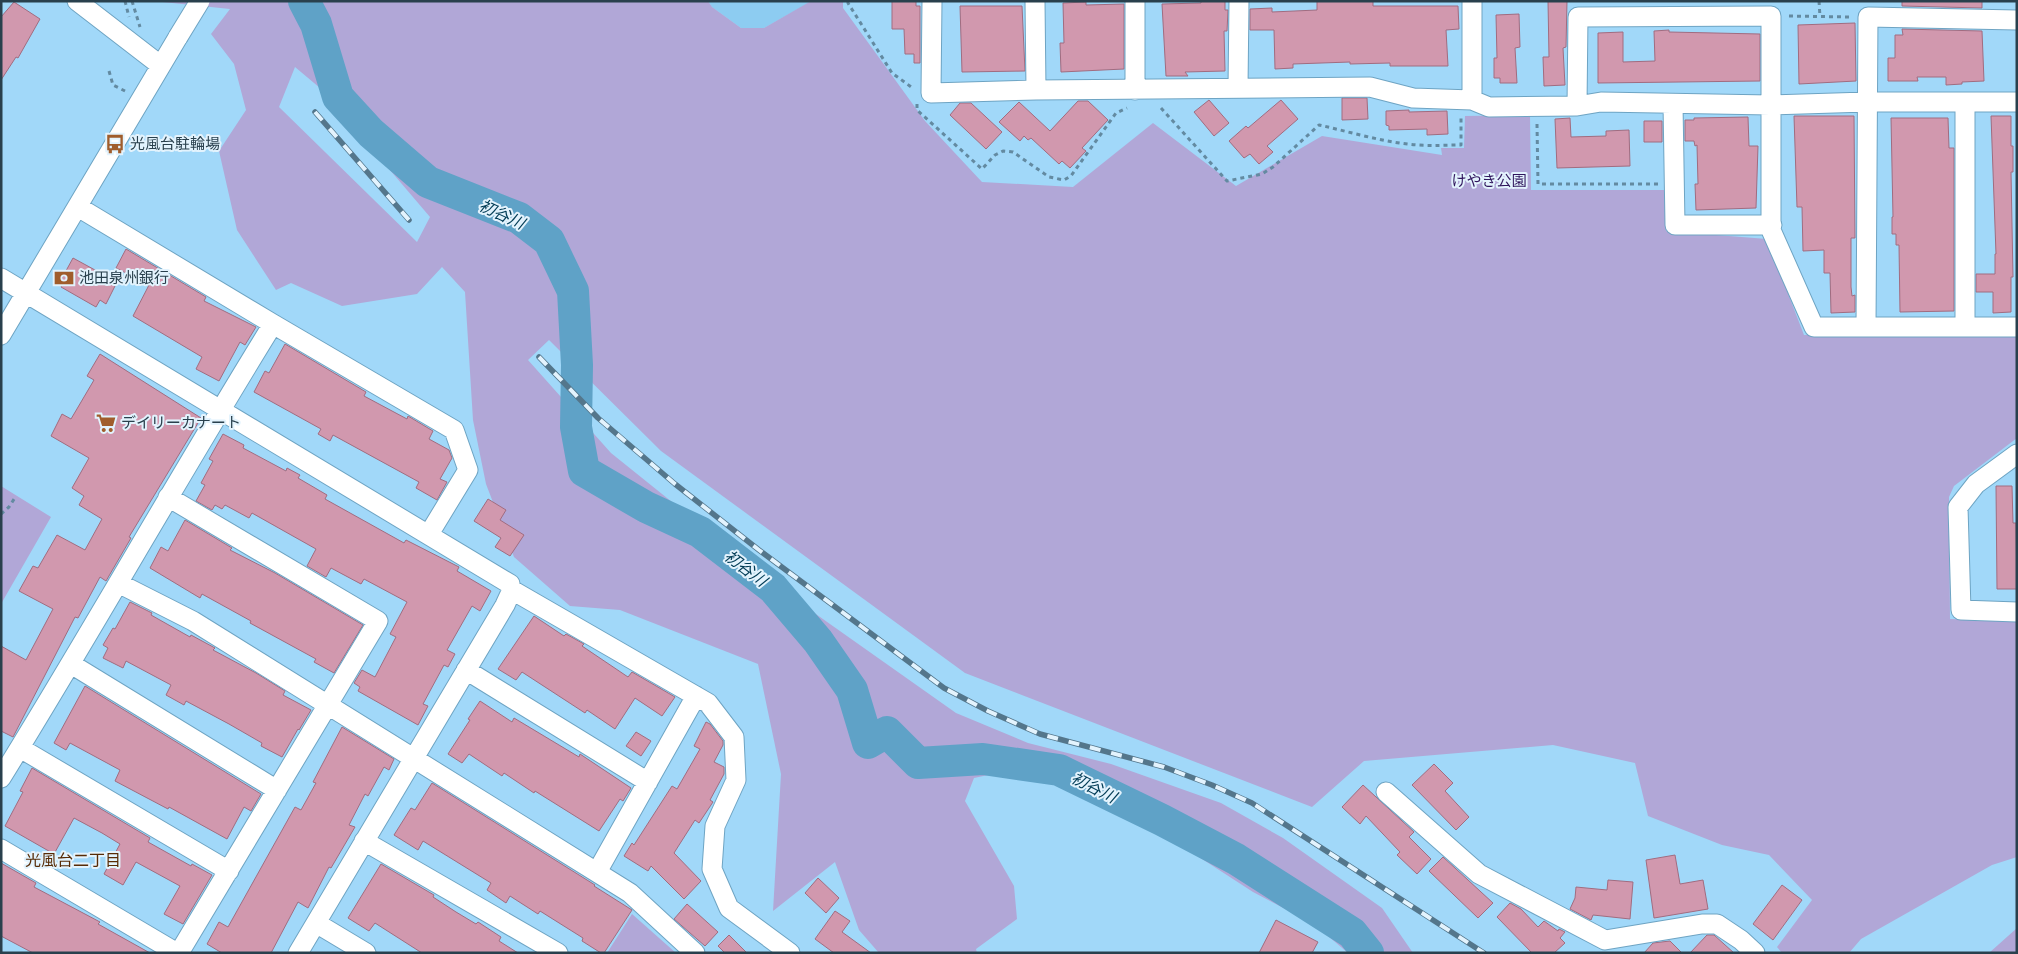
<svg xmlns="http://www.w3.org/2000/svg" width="2018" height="954" viewBox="0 0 2018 954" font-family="'Source Sans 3','Noto Sans JP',sans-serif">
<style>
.built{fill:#8dccf1}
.green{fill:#b1a7d7;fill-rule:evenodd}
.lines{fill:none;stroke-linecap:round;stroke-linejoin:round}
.river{stroke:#5fa2c7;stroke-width:32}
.building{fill:#d198ae;stroke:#a16c80}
.minor-casing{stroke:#6ea4c3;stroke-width:21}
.path{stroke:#638aa1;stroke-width:3;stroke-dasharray:4 4;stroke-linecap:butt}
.minor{stroke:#fff;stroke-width:19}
.rail-casing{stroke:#54768b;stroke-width:5.5}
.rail{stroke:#e3f3fd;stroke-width:4;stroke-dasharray:11;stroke-linecap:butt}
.minor-bridge-casing{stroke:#6ea4c3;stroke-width:21;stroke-linecap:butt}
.minor-bridge{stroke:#fff;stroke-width:19}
.labels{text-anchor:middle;stroke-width:4;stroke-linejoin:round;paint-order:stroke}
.poi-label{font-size:15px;fill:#29404d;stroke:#e3f3fd;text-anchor:start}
.park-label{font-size:15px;fill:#30165d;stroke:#e3f3fd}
.water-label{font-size:16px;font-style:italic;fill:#003b55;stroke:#e3f3fd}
.neighbourhood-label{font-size:16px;fill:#572b06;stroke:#e3f3fd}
</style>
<rect width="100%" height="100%" fill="#a1d8f9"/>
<!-- built -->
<path class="built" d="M708,1H812L764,28H741L712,7Z"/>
<!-- green -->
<path class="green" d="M153,1H708L712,7L741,28H764L811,1H843V8L925,121L982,182L1073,187L1153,123L1236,186L1322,136L1442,155L1441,148H1464L1465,116L1530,115L1531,190H1665L1666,231L1767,239L1804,335L2017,334V438L1954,486L1949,497L1950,619L2017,621V857L1992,865L1861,939L1849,953H1782L1777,947L1812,900L1769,855L1722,845L1648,816L1635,763L1553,745L1364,761L1312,807L965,673L661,451L549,340L528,360L611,453L779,588L956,713L1028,743L1111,764L1221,803L1283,838L1382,908L1413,953H1348L1314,924L1253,892L1179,844L1132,811L1062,779L1012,770L974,778L965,801L1014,886L1017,919L976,949L977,953H879L859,930L835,862L773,911L781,774L758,664L620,610L570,606L514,557L486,484L473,420L465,292L442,267L417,294L342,306L291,283L276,290L237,230L219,151L246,110L234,64L211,34L230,9ZM295,67L320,88L430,217L417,242L279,107Z
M1,486L51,517L1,604Z
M632,914L676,953H607Z
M2017,928V953H1989Z"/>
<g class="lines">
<!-- river -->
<path class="river" d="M304,1L316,24L338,97L371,133L428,182L519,218L549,241L573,291L577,365L576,427L584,471L646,507L700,532L773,588L818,641L852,690L868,743L887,732L918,763L983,759L1059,770L1162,820L1236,859L1352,933L1368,953"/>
</g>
<!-- building -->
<path class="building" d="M892,1H916V6H920V63H914V54H905L904,29H892Z
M1201,1H1225V10H1228L1227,31H1224L1225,71L1185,72L1188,76H1166L1162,4L1201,3Z
M1317,1H1373V6H1458L1459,29L1446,30L1448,66H1390V63L1350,64V62L1293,64V68L1275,69L1274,30H1250V9L1272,8V12L1317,10Z
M1548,1H1567L1566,47L1563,48L1565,85L1544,86L1543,57H1549Z
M1902,1H1982V8L1902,6Z
M14,2L40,19L18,58L16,57L1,80V17Z
M1086,2V5L1124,4V69L1061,72L1060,43H1064L1063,3Z
M960,6H1022L1025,71L962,72Z
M1519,14L1520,47L1515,48L1517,83H1500V78H1494V58H1497L1496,15Z
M1855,23L1856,81L1799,84L1798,25Z
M1902,29L1982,31L1984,81L1962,82V84L1946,85V77H1917L1918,81H1888V58H1895V35H1903Z
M1669,30V32L1760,34V81L1598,83V33L1623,32V62L1655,61L1654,31Z
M1342,98H1367L1368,119L1342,120Z
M1209,100L1229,123L1214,136L1194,112Z
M1281,100L1298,119L1267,146L1273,152L1259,164L1250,154L1244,158L1229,141L1246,126L1248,128Z
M1078,101H1088L1108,120L1082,148L1086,151L1070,168L1062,161L1059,164L1031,138L1028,140L1024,136L1020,141L999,122L1019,102L1050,131Z
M960,103H971L1002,132L986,149L950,115Z
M1409,110V112L1447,111L1448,134L1427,135V129L1389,130V126L1386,125V111Z
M1794,116H1854L1855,238H1851V287L1852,296L1855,295V312L1831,313L1830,273H1824V250L1803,251L1802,207H1797Z
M1991,116H2011V146H2013V172H2011L2013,277H2011V312L1993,313V292H1976V274H1995V254H1996Z
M1748,117L1749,146H1758L1756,208L1696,210L1695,184H1698L1697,145L1695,146L1694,141H1685V120H1694V118Z
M1570,118L1571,137L1606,136V131L1629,130L1630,166L1557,168L1555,119Z
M1891,118H1948L1949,148H1954V311L1900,312L1899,245H1896V234H1892V217H1893Z
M1644,121H1662V142H1644Z
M126,249L206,297L204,301L256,327L245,345L240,342L219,381L196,369L202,357L133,316L149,285L116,268Z
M73,258L117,282L106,304L100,300L96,307L61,287L65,281L61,280Z
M285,344L366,392L364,396L407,419L408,416L433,431L429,439L449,450L452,458L440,479L447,482L437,500L416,488L419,482L333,435L330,441L318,434L321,429L254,392L265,371L269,373Z
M100,354L201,418L129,537L131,538L106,581L100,577L78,618L75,617L13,737L1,731V646L26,660L53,609L19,591L33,566L38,568L57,535L85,550L102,519L79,505L84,496L72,488L89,458L51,436L62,414L71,419L94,380L87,376Z
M223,434L244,445L243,448L286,471L287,468L300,475L298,478L327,495L325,499L404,543L406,540L459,567L457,571L491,591L480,611L472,606L447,650L455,654L448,667L444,665L423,704L428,706L418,725L358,691L360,687L354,683L362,670L375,677L396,637L390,634L407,602L364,579L361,584L331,568L326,577L307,566L316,549L252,513L249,518L225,505L222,509L215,505L212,510L196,501L205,485L201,483L213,461L209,459Z
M1996,486H2012L2013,523H2016L2017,589H1997Z
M488,499L506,510L500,520L524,535L510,556L495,547L501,538L474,521Z
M185,520L232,548L230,550L275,573L363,625L334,673L314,662L316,659L250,623L251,621L202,594L200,598L150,568L161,547L168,551Z
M130,602L152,613L151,615L190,637L191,635L215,648L213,650L256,673L285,691L283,695L311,710L299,730L298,729L282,757L261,746L262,743L229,724L186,701L184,705L166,695L171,685L126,661L123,668L103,658L108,648L103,645L113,628L115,629Z
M534,616L564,636L566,634L584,644L582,646L628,677L632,672L675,697L662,716L635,698L615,729L587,710L585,713L522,672L516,680L498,669Z
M85,686L261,794L251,811L244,807L227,839L169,807L168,809L115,781L120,770L70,743L66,750L54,743Z
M480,701L512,722L514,718L579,757L580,754L631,788L623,801L620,799L599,831L535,791L534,793L504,773L502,776L469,754L462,763L448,754L470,720L468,719Z
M706,722L710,724L723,741V745L714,762L724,767V774L710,800L713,802L699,823L695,820L674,853L701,881L684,899L651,866L648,871L624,856L632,843L634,845L672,786L677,789L700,749L694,746Z
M342,727L394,759L389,770L384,767L368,796L365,794L349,825L355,827L331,868L329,867L308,908L298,902L271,953H222L207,944L219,922L228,927L295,807L301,810L316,783L313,782Z
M636,732L651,741L641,756L626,746Z
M1434,764L1453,783L1445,791L1469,817L1456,830L1412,785Z
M32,768L150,838L148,842L191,866L192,864L212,875L183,924L164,914L180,886L136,862L123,885L104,874L120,844L102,833L74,818L54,854L5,826L23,792L20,791Z
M432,783L595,885L594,886L632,910L604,953H601L582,941L583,938L540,911L538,914L510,896L506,903L487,890L491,883L423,841L418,850L394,835L411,808L415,810Z
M1363,785L1414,832L1409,837L1431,859L1417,874L1397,855L1400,852L1366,816L1360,824L1342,807Z
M1675,855L1680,884L1703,880L1708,909L1654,918L1646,860Z
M1443,857L1493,903L1478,918L1429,871Z
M1,863L36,883L34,887L100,922L98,924L150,953H33L1,936Z
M381,864L434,895L433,897L456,912L476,924L478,922L501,937L499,941L518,953H422L375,923L369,931L348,918Z
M818,878L839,898L826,913L805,893Z
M1608,880L1633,882L1630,919L1593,915L1591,920L1570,909L1575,898L1576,887L1607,890Z
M1782,885L1802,900L1773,940L1753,924Z
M1510,903L1521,909L1538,927L1544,921L1558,931L1559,929L1565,932L1560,938L1565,943L1554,953H1532L1497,917Z
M687,904L718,932L705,946L674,919Z
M835,911L850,921L842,932L871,953H834L815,939Z
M1276,920L1318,942L1312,953H1259Z
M729,935L747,953H725L718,946Z
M1707,935H1714L1734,953H1690Z
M1670,941L1682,953H1644L1653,943Z"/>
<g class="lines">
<defs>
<path id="minor" d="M77,1L160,65
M932,1L931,93L1036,90
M1035,1L1036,90L1370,87L1413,98L1472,100
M1472,1V100L1489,107L1577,106L1601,102L1770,105L1867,102H2017
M1238,88L1239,1
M1135,90V1
M1965,103V327
M1673,104L1675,225H1772
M1577,106L1578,17L1771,16V230L1814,327H2017
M78,207L273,324L454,430L468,470L429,534
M1,278L510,584L511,592L505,605L298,953
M1866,327L1868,17L2017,20
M1,335L178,37
M2017,454L1976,484L1958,507L1961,610L2017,612
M168,497L378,621L179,953
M118,583L193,621L630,893L695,953
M512,590L708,703L734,737L736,780L715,826L712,869L729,908L790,953
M71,664L277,790
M466,670L648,782
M20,748L229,871
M1,778C94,628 180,474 273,324
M1386,792L1479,874L1605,940L1702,924H1717L1741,940L1755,953
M364,841L558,953
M1,849L177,953
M597,872L696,696
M316,923L366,953"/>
</defs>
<!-- minor casing -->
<use href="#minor" class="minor-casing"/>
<!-- path -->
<path class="path" d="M125,1L129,17
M132,1L140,27
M848,1V3L892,73L914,89
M1819,1L1820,17
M1789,16L1851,17
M109,71L113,85L127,92
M917,104V110L982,169L995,155L1003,151L1013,152L1049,177L1064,180L1071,176L1116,113L1127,108
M1161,108L1227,181L1262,174L1273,167L1319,125C1351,132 1385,143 1418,145C1433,146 1447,145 1461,145V117
M1537,124L1538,184H1658
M1,514L9,507L16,496"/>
<!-- minor -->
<use href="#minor" class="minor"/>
<defs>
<path id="rail" d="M315,112L409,220
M539,357L598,418L675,484L759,550L944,688L988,711L1040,734L1164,767L1212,785L1252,803L1484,953"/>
</defs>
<!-- rail casing -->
<use href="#rail" class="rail-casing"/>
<!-- rail -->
<use href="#rail" class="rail"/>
<defs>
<path id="minor-bridge" d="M178,37L200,1"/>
</defs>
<!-- minor-bridge casing -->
<use href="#minor-bridge" class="minor-bridge-casing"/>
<!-- minor-bridge -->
<use href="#minor-bridge" class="minor-bridge"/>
</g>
<!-- icons -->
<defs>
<symbol id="bus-bare" viewBox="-9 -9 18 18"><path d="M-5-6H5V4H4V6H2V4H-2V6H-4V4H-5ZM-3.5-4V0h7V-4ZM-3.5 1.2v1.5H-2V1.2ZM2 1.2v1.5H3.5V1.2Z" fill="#a05d2c" stroke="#e3f3fd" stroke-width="2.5" paint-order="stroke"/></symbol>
<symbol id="bank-bare" viewBox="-9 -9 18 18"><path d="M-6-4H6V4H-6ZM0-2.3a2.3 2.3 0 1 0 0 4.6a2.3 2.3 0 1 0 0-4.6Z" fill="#a05d2c" stroke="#e3f3fd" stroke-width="2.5" paint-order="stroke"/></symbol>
<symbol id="supermarket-bare" viewBox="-9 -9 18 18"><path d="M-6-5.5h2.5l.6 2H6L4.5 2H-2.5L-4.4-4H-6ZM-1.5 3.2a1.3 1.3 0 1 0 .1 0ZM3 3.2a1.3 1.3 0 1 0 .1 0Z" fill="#a05d2c" stroke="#e3f3fd" stroke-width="2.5" paint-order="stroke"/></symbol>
</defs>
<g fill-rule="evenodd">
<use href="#bus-bare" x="101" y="130" width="28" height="28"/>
<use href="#bank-bare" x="50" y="264" width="28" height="28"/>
<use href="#supermarket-bare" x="92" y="409" width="28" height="28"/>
</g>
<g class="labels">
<!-- poi labels -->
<g class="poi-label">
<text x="130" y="149">光風台駐輪場</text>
<text x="79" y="283">池田泉州銀行</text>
<text x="121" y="428">デイリーカナート</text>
</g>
<!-- park labels -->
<g class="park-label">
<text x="1489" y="186">けやき公園</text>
</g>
<!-- water labels -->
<g class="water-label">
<text transform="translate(502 214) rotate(25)" y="6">初谷川</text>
<text transform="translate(746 568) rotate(37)" y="6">初谷川</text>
<text transform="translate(1094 787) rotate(27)" y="6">初谷川</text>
</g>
<!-- neighbourhood labels -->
<g class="neighbourhood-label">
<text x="73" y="866">光風台二丁目</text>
</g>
</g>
<!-- border -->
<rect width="2018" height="954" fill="none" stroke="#29404d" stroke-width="5"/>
</svg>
